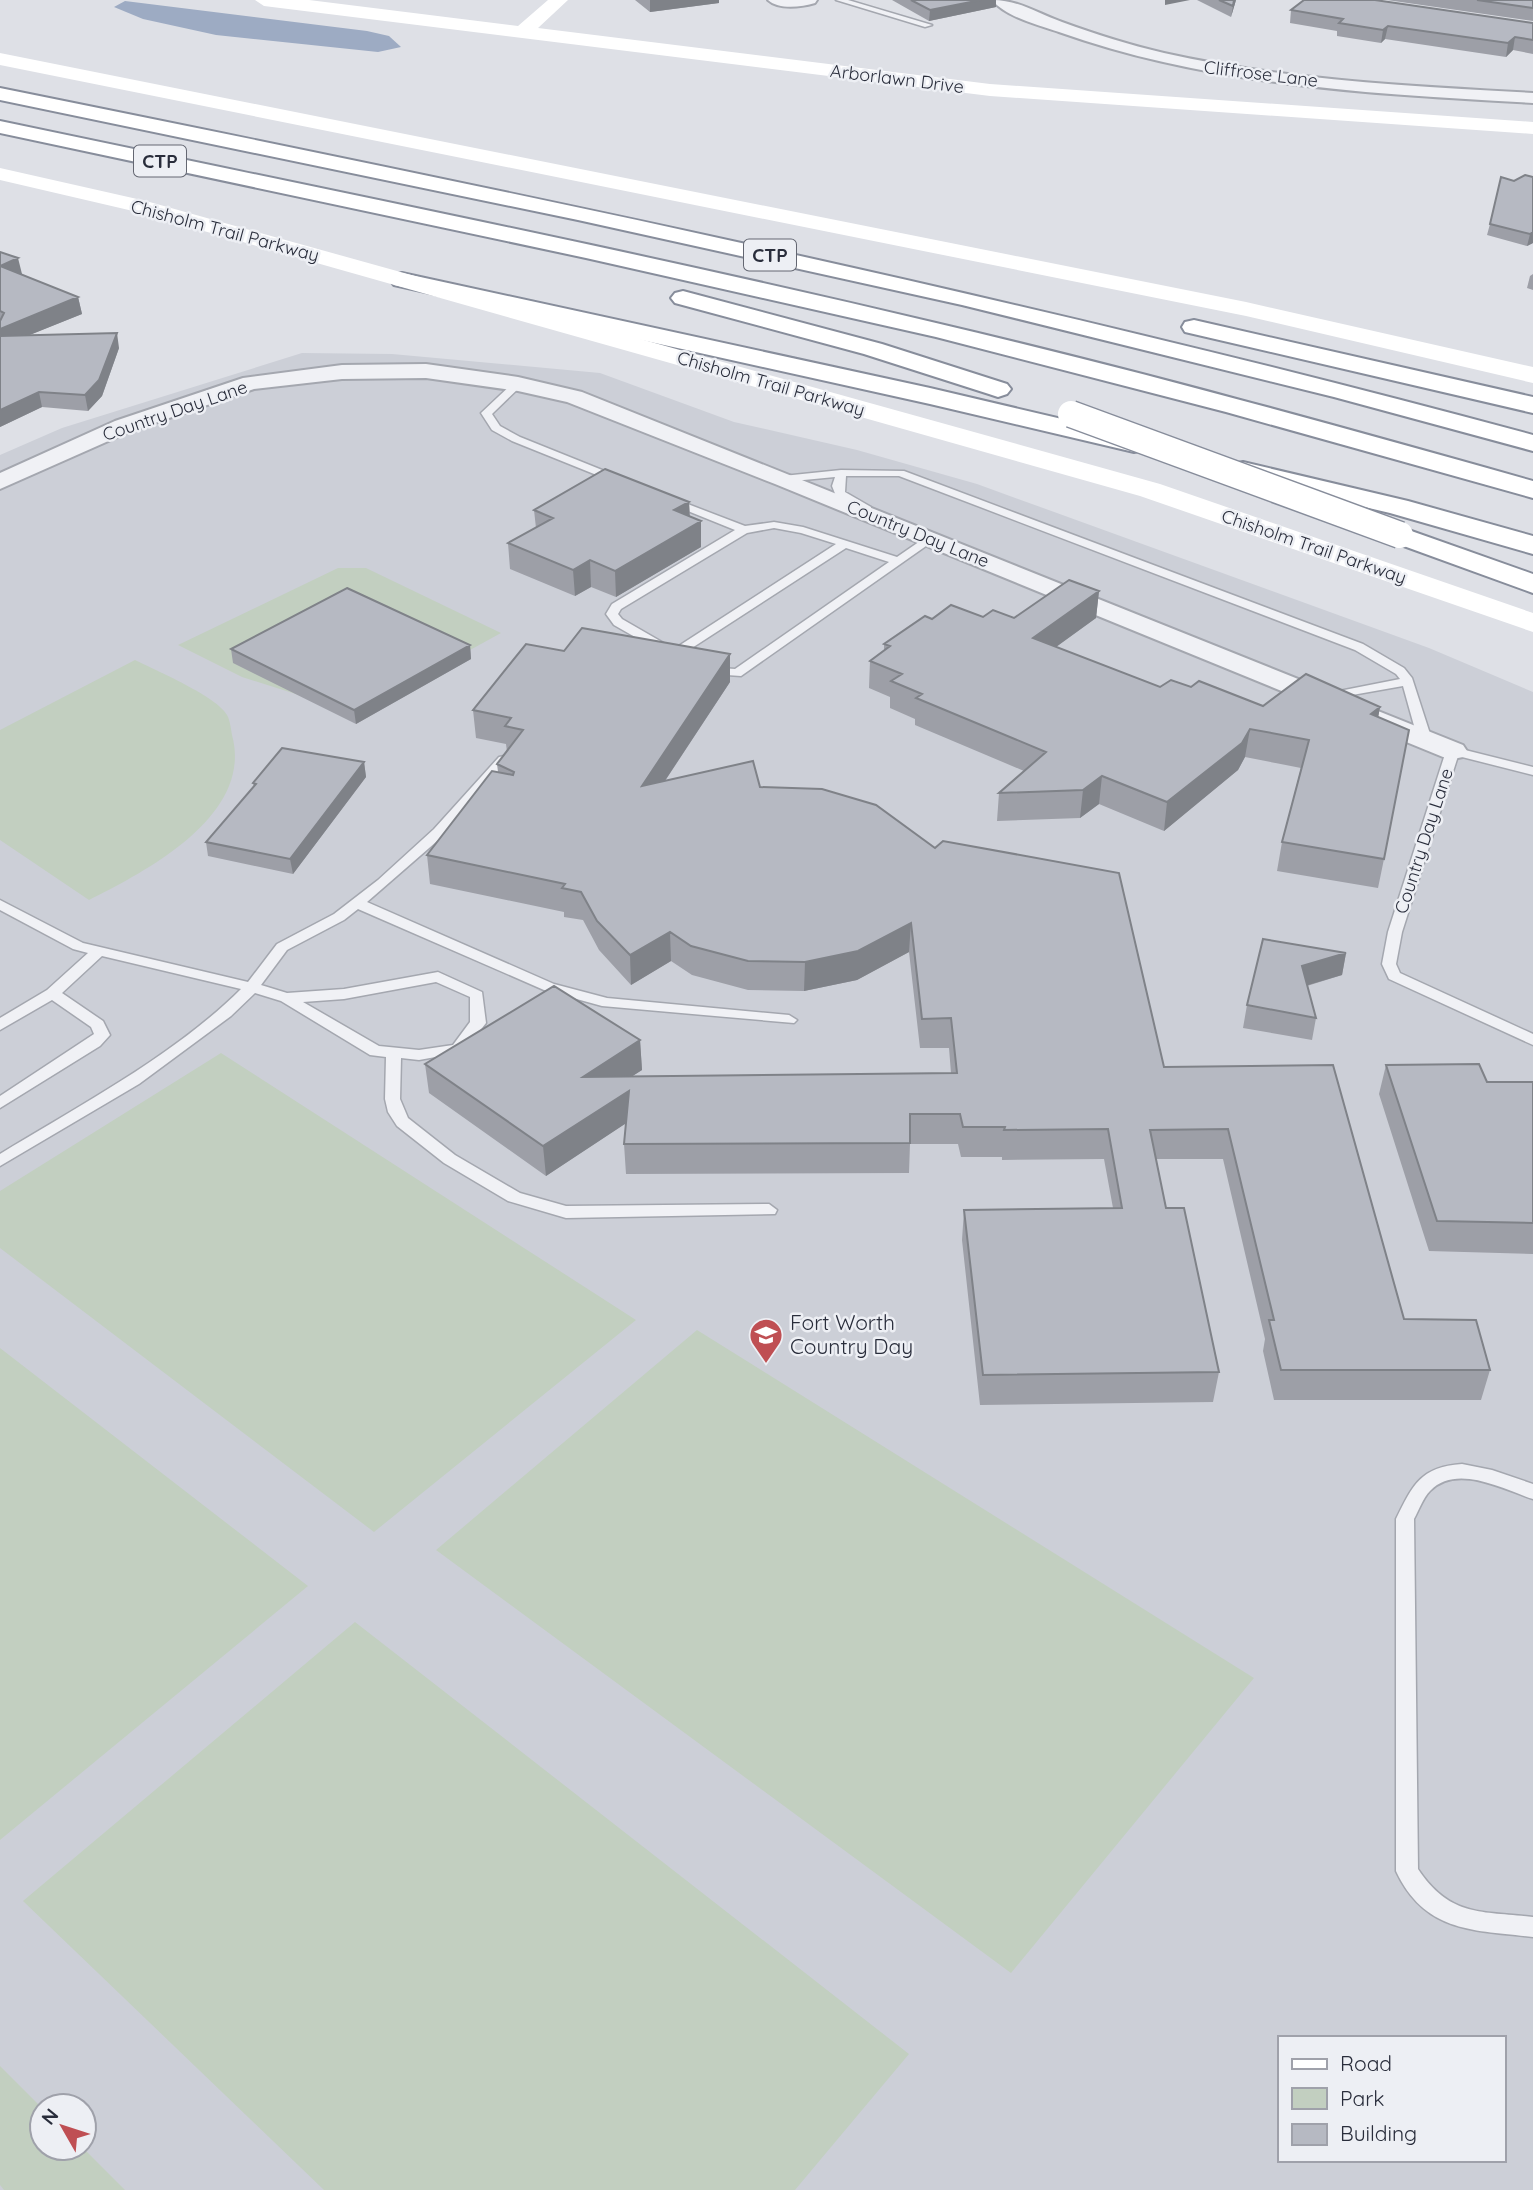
<svg xmlns="http://www.w3.org/2000/svg" width="1533" height="2190" viewBox="0 0 1533 2190" font-family="Quicksand,sans-serif">
<style>
.built{fill:#cccfd7;fill-rule:evenodd}
.green{fill:#c2cfc0}
.water{fill:#9dabc3}
.lines{fill:none;stroke-linecap:round;stroke-linejoin:round}
.service-casing{stroke:#a4a7af;stroke-width:3}
.minor-casing{stroke:#a4a7af;stroke-width:4}
.motorway-casing{stroke:#878d9b;stroke-width:4}
.service{fill:#f0f1f5;fill-rule:evenodd}
.minor{fill:#f0f1f5;fill-rule:evenodd}
.secondary{fill:#fff;fill-rule:evenodd}
.motorway{fill:#fff;fill-rule:evenodd}
.motorway-bridge-casing{stroke:#878d9b;stroke-width:29;stroke-linecap:butt}
.motorway-bridge{stroke:#fff;stroke-width:26}
.wall{fill:#9d9fa7}
.shaded-wall{fill:#7f8288}
.building{fill:#b6b9c2;stroke:#7f8288;stroke-width:2}
.labels{text-anchor:middle;stroke-width:5;stroke-linejoin:round;paint-order:stroke}
.far-street-label{font-size:18px;fill:#292d3b;stroke:#edeff4}
.shield{fill:#edeff4;stroke:#646772;stroke-width:2}
.shield-label{font-size:19px;font-weight:bold;fill:#292d3b}
.poi-label{font-size:21px;fill:#292d3b;stroke:#edeff4;text-anchor:start}
</style>
<rect width="100%" height="100%" fill="#dee0e6"/>
<!-- built -->
<path class="built" d="M302,353L392,354L600,373L734,422L857,450L977,484L1429,648L1533,692V2190H0V455L62,428ZM1279,2038H1503V2160H1279ZM42,2106H84V2148H42Z"/>
<!-- green -->
<path class="green" d="M338,568H366L501,633L430,672L299,695L242,677L178,645Z
M135,660C155,670 218,697 227,715C230,720 231,729 232,735C254,815 147,871 89,900L0,840V730Z
M221,1053L636,1320L374,1532L0,1248V1191Z
M697,1330L1254,1678L1011,1973L436,1550Z
M0,1348L308,1586L0,1840Z
M355,1622L909,2054L795,2190H324L23,1901Z
M0,2066L42,2108V2148H83L125,2190H4L0,2185Z"/>
<!-- water -->
<path class="water" d="M125,1L367,31L389,36L401,47L378,52L216,35L143,19L114,7Z"/>
<g class="lines">
<defs>
<path id="service" d="M836,0H848L932,25L925,27Z
M514,382L523,384L492,414L500,426L520,437L622,478V482H614L512,441L492,430L481,413Z
M841,470L904,471L1363,644L1404,668L1412,678L1432,740L1425,744L1418,740L1403,686L1324,700V694L1400,679L1396,674L1355,650L899,476H846L845,492L871,507V511L867,512L836,496L832,486L835,477L783,482L777,479L783,476Z
M672,498L745,526L774,522L803,527L897,557L926,537L930,536L936,539L741,676L712,674L706,670L708,667L735,669L889,562L846,548L678,657H670L614,625L606,614L612,604L735,530L668,503V499ZM774,528L801,533L836,544L674,649L622,619L618,614L621,609L747,533Z
M1453,747L1533,767V775L1458,756L1402,932L1396,964L1400,973L1533,1034V1045L1389,979L1382,964L1388,932L1446,751Z
M504,756L509,757V763L444,835L367,902L554,984L607,998L789,1015L797,1020L794,1023L602,1006L544,990L358,909L344,920L287,950L261,985L287,993L344,989L438,972L482,992L486,1023L463,1052L419,1060L401,1058L400,1099L408,1118L455,1155L520,1193L566,1206L769,1204L777,1210L775,1214L566,1218L508,1201L444,1163L397,1126L388,1112L385,1099L386,1057L370,1055L281,1001L255,993L231,1016L139,1084L0,1166V1154C80,1105 175,1055 241,989L102,956L62,993L103,1021L110,1035L100,1046L0,1108V1096L94,1034L91,1027L52,1000L0,1030V1018L47,990L88,953L73,949L0,910V900L83,943L248,982L277,944L334,914L378,880L434,829L499,757ZM436,982L470,997V1022L453,1045L419,1050L379,1046L303,1002L344,999Z
M1462,1464L1492,1470L1533,1484V1499C1504,1490 1457,1463 1430,1491C1423,1498 1419,1510 1414,1519L1418,1869C1450,1917 1481,1911 1533,1917V1937C1474,1930 1425,1933 1396,1871V1519C1413,1485 1420,1467 1462,1464Z"/>
<path id="minor" d="M768,0H817L815,3C801,7 779,10 768,0Z
M992,0C1019,0 1037,13 1062,22C1095,34 1129,45 1164,53C1285,80 1409,86 1533,93V103C1373,94 1211,86 1059,32C1038,25 1006,17 992,0Z
M426,364L518,377L582,392L1463,745L1467,751L1463,757L1453,759L1443,757L775,484L567,402L518,391L426,378L342,379L254,389L131,431L0,489V473L115,421L243,378L342,365Z"/>
<path id="motorway" d="M0,88C514,192 1027,298 1533,435V451L1334,397L962,305L578,220L0,100Z
M0,121C312,187 626,249 936,323C1137,370 1335,425 1533,481V498L1226,412L936,337L586,258L0,133Z
M402,273L930,388L1143,438L1147,444L1143,450L1134,452L930,404L394,285L390,280L394,275Z
M683,291L882,344L1007,384L1011,389L1007,394L998,397L989,394L864,354L675,303L671,298L675,293Z
M1194,320L1533,397V413L1185,332L1182,327L1185,322Z
M1243,462L1408,501L1533,536V554L1390,513L1233,476L1229,470L1233,464Z
M1400,527L1533,574V593L1390,541L1386,535L1390,529Z"/>
</defs>
<!-- service casing -->
<use href="#service" class="service-casing"/>
<!-- minor casing -->
<use href="#minor" class="minor-casing"/>
<!-- motorway casing -->
<use href="#motorway" class="motorway-casing"/>
<!-- service -->
<use href="#service" class="service"/>
<!-- minor -->
<use href="#minor" class="minor"/>
<!-- secondary -->
<path class="secondary" d="M255,0H309L518,26L548,0H568L538,28L990,84L1533,122V134L990,96L264,6Z
M0,53L1246,302L1533,367V383L1246,316L0,65Z
M0,168L146,201L1160,484L1533,613V632L1140,496L133,211L0,180Z"/>
<!-- motorway -->
<use href="#motorway" class="motorway"/>
<defs>
<path id="motorway-bridge" d="M1071,414L1400,535"/>
</defs>
<!-- motorway-bridge casing -->
<use href="#motorway-bridge" class="motorway-bridge-casing"/>
<!-- motorway-bridge -->
<use href="#motorway-bridge" class="motorway-bridge"/>
</g>
<!-- wall -->
<path class="wall" d="M635,0H719V3L650,12Z
M892,0H996V7L929,21Z
M1197,0H1236L1231,17Z
M1387,0H1533V21Z
M1291,10L1533,23V54L1513,50L1506,57L1385,39L1381,43L1337,36V31L1290,23Z
M1533,177V243L1527,246L1487,235L1490,224L1514,181Z
M0,252L22,274L21,275L78,297L82,314L29,335L119,348L102,396L88,411L42,407L0,427Z
M1533,274V290L1527,288L1530,276Z
M689,502L690,517L701,547L616,597L591,587L575,596L510,569L508,543L536,528L534,510Z
M1099,591L1096,618L1056,647L1160,687H1191L1263,706L1380,707L1378,717L1384,859L1378,888L1277,871L1282,842L1301,768L1245,757L1238,770L1164,831L1099,804L1080,818L997,821L999,793L1024,771L915,725V719L890,708V697L869,688L870,661L884,651V644L932,619L1014,618Z
M470,645L471,659L356,724L233,663L231,649Z
M730,682L665,781L760,787L1164,1067L1333,1065L1404,1319L1490,1370L1481,1400H1274L1263,1351L1265,1339L1223,1159H1156L1166,1208L1219,1372L1213,1402L980,1405L962,1240L964,1210L1113,1208L1104,1159L1002,1160V1157H961L958,1144H910L909,1173L626,1174L624,1144L626,1123L546,1176L429,1093L425,1064L640,1040L642,1070L632,1076L951,1073L949,1048H920L909,952L857,980L804,991L748,990L692,975L671,961L631,985L599,950L583,920L564,917V912L430,884L427,855L498,772L497,764L507,752L506,744L476,738L473,710Z
M364,762L366,777L293,874L208,856L206,842L254,787L253,783Z
M1346,953L1342,975L1307,986L1316,1018L1312,1040L1243,1028L1247,1005Z
M1386,1065L1487,1082H1533V1254L1429,1251L1379,1094Z"/>
<!-- shaded-wall -->
<path class="shaded-wall" d="M650,0H719V3L650,12Z
M981,0H996V7L929,21L930,10Z
M1165,0H1190L1165,5Z
M1234,0H1236L1231,17L1233,6Z
M1388,26L1385,39L1381,43L1383,30Z
M1515,37L1513,50L1506,57L1508,43Z
M1533,232V243L1527,246L1530,234Z
M18,258L22,274L3,282L0,266Z
M78,297L82,314L0,347V329Z
M117,333L119,348L102,396L88,411L85,395Z
M39,392L42,407L0,427V410Z
M689,502L690,527L701,521V547L616,597L615,571L674,510Z
M590,560L591,587L575,596L573,570Z
M1099,591L1096,618L1031,665L1033,638Z
M470,645L471,659L356,724L354,710Z
M730,654V682L643,814L642,786Z
M1380,707L1375,735L1371,714Z
M1250,729L1245,757L1238,770L1164,831L1167,802Z
M364,762L366,777L293,874L290,859Z
M1102,776L1099,804L1080,818L1083,790Z
M911,923L909,952L857,980L804,991L805,962Z
M670,932L671,961L631,985L630,955Z
M1346,953L1342,975L1298,988L1302,966Z
M640,1040L642,1070L585,1107L583,1077Z
M629,1091L631,1120L546,1176L543,1146Z"/>
<!-- building -->
<path class="building" d="M911,0H981L930,10Z
M1219,0H1234L1233,6Z
M1304,0H1375L1533,23V40L1515,37L1508,43L1388,26L1383,30L1339,23L1343,19L1291,10Z
M1477,0H1533V8Z
M1525,175L1533,177V232L1530,234L1490,224L1501,177L1514,181Z
M0,252L18,258L0,266Z
M0,266L78,297L0,329V321L4,313L0,311Z
M117,333L99,380L85,395L39,392L0,410V336Z
M605,469L689,502L674,510L701,521L615,571L590,560L573,570L508,543L553,518L534,510Z
M1069,580L1099,591L1033,638L1160,687L1171,680L1191,687L1199,681L1263,706L1306,674L1380,707L1371,714L1409,730L1384,859L1282,842L1309,740L1250,729L1242,743L1167,802L1102,776L1083,790L999,793L1046,752L916,698L922,694L891,681L902,674L870,661L890,646L884,644L925,616L932,619L951,605L983,617L993,610L1014,618Z
M347,588L470,645L354,710L231,649Z
M582,628L730,654L642,786L753,761L760,787L822,789L876,805L935,848L943,841L1119,873L1164,1067L1333,1065L1404,1319L1476,1320L1490,1370H1281L1269,1320H1274L1228,1129L1150,1130L1166,1208H1184L1219,1372L983,1375L964,1210L1122,1208L1108,1129L1004,1130L1005,1127H963L960,1114H910V1143L624,1144L629,1091L543,1146L425,1064L554,986L640,1040L583,1077L957,1073L951,1018L922,1019L911,923L858,951L805,962L748,961L691,946L670,932L630,955L597,921L581,892L562,888L565,884L427,855L492,771L513,775L514,772L497,764L523,730L505,726L511,718L473,710L526,644L564,651Z
M282,748L364,762L290,859L206,842L256,784L253,783Z
M1263,939L1346,953L1302,966L1316,1018L1247,1005Z
M1479,1064L1487,1082H1533V1223L1437,1221L1386,1065Z"/>
<!-- icons -->
<defs>
<symbol id="school-pin" viewBox="-11 -11 22 30"><path d="M0 17L-7.5 6A9.5 9.5 0 1 1 7.5 6Z" fill="#bf4f53" stroke="#edeff4"/><path d="M0-5L7-2L0 1L-7-2ZM-4 1L0 2.5L4 1V4Q0 6-4 4Z" fill="#fff"/></symbol>
</defs>
<g fill-rule="evenodd">
<use href="#school-pin" x="747" y="1316" width="38" height="52"/>
</g>
<g class="labels">
<!-- far-street labels -->
<g class="far-street-label">
<text transform="translate(1261 74) rotate(7)" y="6">Cliffrose Lane</text>
<text transform="translate(897 79) rotate(7)" y="6">Arborlawn Drive</text>
<text transform="translate(225 231) rotate(15)" y="6">Chisholm Trail Parkway</text>
<text transform="translate(771 384) rotate(16)" y="6">Chisholm Trail Parkway</text>
<text transform="translate(175 411) rotate(-19)" y="6">Country Day Lane</text>
<text transform="translate(918 534) rotate(22)" y="6">Country Day Lane</text>
<text transform="translate(1314 547) rotate(19)" y="6">Chisholm Trail Parkway</text>
<text transform="translate(1424 841) rotate(-72)" y="6">Country Day Lane</text>
</g>
<!-- shield labels -->
<g class="shield">
<rect x="134" y="145.5" width="52" height="31" rx="5"/>
<rect x="744" y="239.5" width="52" height="31" rx="5"/>
</g>
<g class="shield-label">
<text x="160" y="168">CTP</text>
<text x="770" y="262">CTP</text>
</g>
<!-- poi labels -->
<g class="poi-label">
<text x="790" y="1330">Fort Worth<tspan x="790" dy="24">Country Day</tspan></text>
</g>
</g>
<!-- legend -->
<rect x="1278" y="2036" width="228" height="126" fill="#edeff4" stroke="#9fa1aa" stroke-width="2"/>
<rect x="1292" y="2059" width="35" height="10" fill="#ffffff" stroke="#9fa1aa" stroke-width="2"/>
<text x="1340" y="2071" font-size="21" fill="#292d3b">Road</text>
<rect x="1292" y="2088" width="35" height="21" fill="#c2cfc0" stroke="#9fa1aa" stroke-width="2"/>
<text x="1340" y="2106" font-size="21" fill="#292d3b">Park</text>
<rect x="1292" y="2124" width="35" height="21" fill="#b6b9c2" stroke="#9fa1aa" stroke-width="2"/>
<text x="1340" y="2141" font-size="21" fill="#292d3b">Building</text>
<!-- north arrow -->
<g transform="translate(63 2127) rotate(309)"><circle r="33" fill="#edeff4" stroke="#9fa1aa" stroke-width="2"/>
<path d="M0-5L12 26L0 18L-12 26Z" fill="#bf4f53"/>
<text y="-10" font-size="19" font-weight="bold" text-anchor="middle" fill="#292d3b">N</text>
</g>
</svg>
